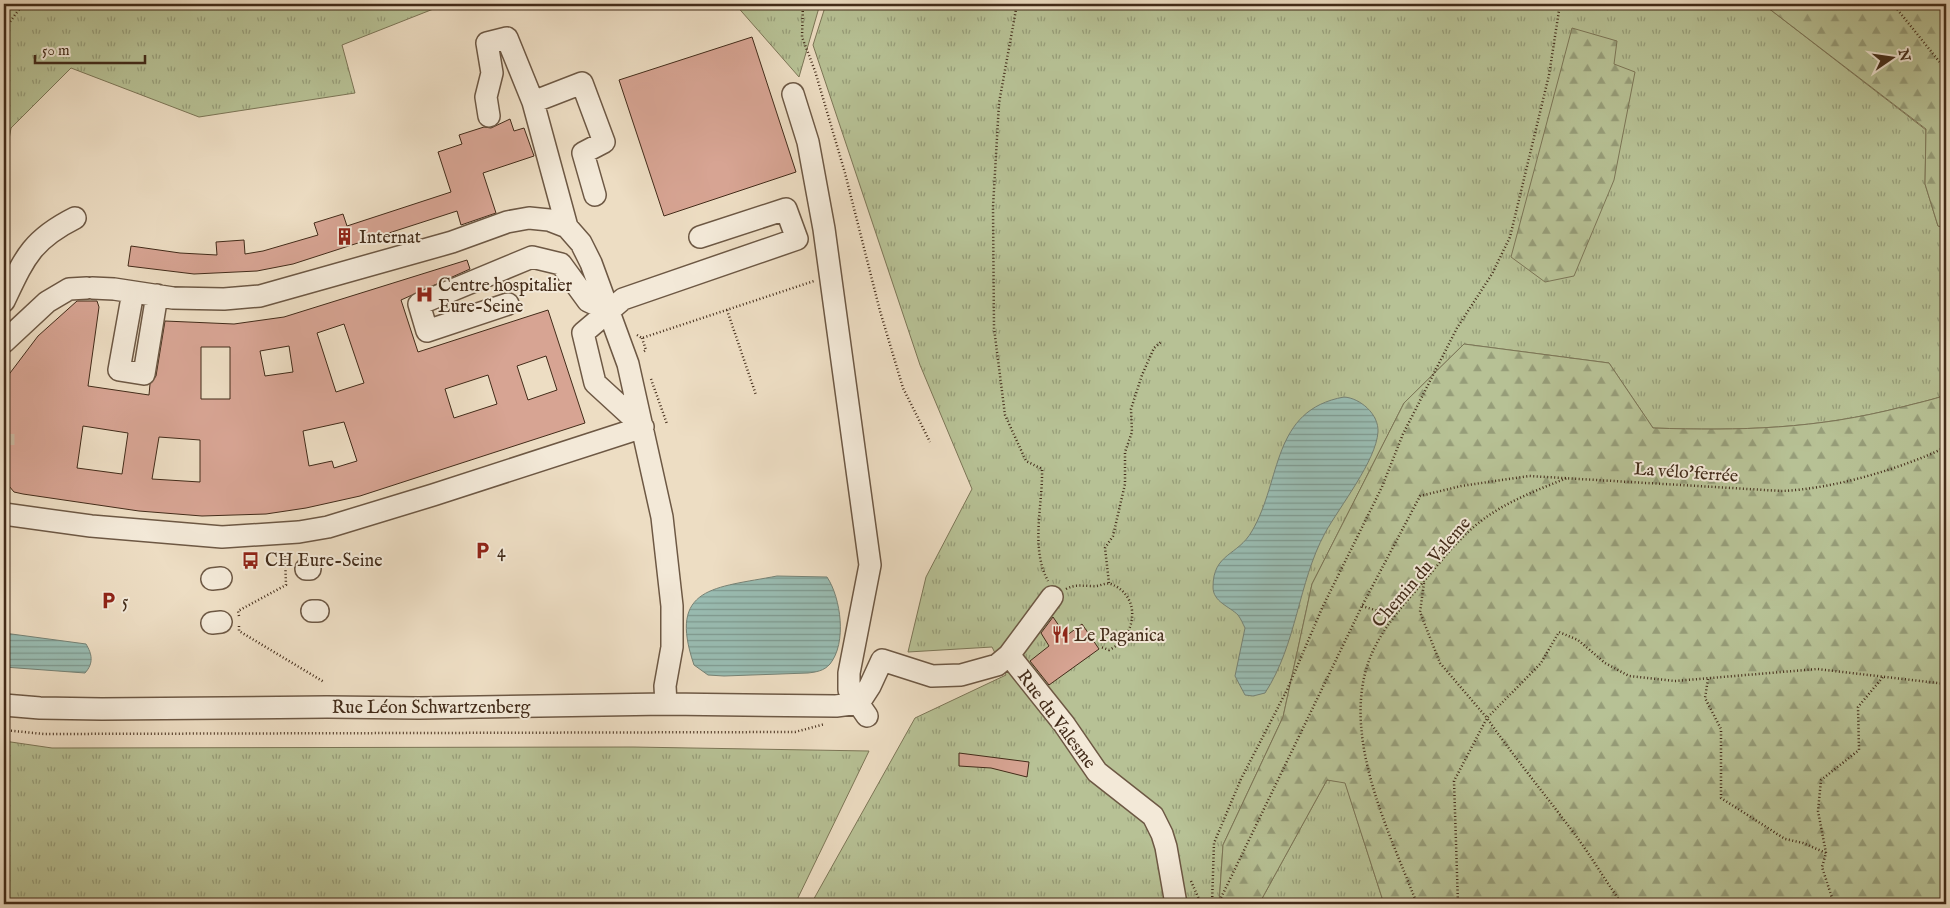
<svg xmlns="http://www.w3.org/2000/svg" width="1950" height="908" viewBox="0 0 1950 908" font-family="'IM FELL English',serif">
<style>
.grass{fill:url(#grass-tufts);stroke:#7c7657}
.forest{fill:url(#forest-firs);stroke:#7c7657}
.water{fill:url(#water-rules);stroke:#768275}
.building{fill:#d7a493;stroke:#422b19;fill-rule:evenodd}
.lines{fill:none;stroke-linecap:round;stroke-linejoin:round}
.minor-tunnel{stroke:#cbb9a1;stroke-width:21;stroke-dasharray:21 11;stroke-linecap:butt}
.minor-casing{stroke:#6d5844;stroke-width:24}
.path{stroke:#422b19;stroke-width:2.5;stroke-dasharray:1 2.5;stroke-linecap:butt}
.minor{stroke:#f3e9d8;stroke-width:21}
.labels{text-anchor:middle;stroke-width:4;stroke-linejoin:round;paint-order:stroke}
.poi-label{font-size:18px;fill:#422b19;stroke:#f3e9d8;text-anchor:start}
.street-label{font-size:18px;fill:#422b19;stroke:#f3e9d8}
</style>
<defs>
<pattern id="grass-tufts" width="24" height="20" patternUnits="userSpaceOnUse" patternTransform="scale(1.25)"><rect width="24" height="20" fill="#b7c195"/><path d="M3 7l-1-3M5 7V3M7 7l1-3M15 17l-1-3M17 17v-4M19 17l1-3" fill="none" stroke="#969d79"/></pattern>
<pattern id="forest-firs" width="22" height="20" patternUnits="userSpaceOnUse" patternTransform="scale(1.25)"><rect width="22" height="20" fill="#b7c195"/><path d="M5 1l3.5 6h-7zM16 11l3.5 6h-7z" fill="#969d79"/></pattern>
<pattern id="water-rules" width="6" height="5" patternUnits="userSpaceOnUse" patternTransform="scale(1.25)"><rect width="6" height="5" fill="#99bcb2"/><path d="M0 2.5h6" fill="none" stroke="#7e9990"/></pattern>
</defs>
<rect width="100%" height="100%" fill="#edddc3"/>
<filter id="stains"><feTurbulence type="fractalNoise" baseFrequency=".004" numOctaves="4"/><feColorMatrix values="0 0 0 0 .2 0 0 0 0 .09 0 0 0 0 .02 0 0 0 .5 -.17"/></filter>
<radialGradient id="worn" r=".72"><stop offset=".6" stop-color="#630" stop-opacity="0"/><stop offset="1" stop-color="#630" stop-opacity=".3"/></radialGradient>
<!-- grass -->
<path class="grass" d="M4,4H446L342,45L355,93L199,117L71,68L11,128L4,169Z
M735,4H820L799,77Z
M826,4H1763L1926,130L1925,184L1938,226L1946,228V395C1932,400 1917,403 1902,407C1816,429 1741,431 1653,428L1609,363L1464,344L1404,403L1312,584L1283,717L1223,845L1219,904H811L915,718L1006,675L992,647L908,652L926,577L972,489L920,365L813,45Z
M4,741L52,748L633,747L869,751L795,904H4Z
M1327,780L1345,782L1384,904H1259Z"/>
<!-- forest -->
<path class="forest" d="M1763,4H1946V228L1938,226L1925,184L1926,129Z
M1572,28L1617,41L1614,64L1635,72L1614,180L1574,276L1545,282L1511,257Z
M1464,344L1609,363L1653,428C1741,431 1816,429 1902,407C1917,403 1932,400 1946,395V904H1384L1345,783L1327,780L1259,904H1219L1223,845L1283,717L1312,584L1404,403Z"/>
<!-- water -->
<path class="water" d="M1344,397C1360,398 1379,414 1378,432C1376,461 1340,506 1325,533C1298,583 1297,644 1265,693L1253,696L1245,695L1235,676L1245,628C1243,624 1241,619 1238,615C1229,606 1213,602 1213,587C1213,553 1238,556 1252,531C1282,480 1271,410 1344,397Z
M777,576L827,577C841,598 847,643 830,664C824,671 816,672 808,673L724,676L708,675L694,665C667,586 715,588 777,576Z
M4,633L86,644C92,654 94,663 85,673L4,667Z"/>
<!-- building -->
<path class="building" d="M752,37L796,172L664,216L619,80Z
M510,119L514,131L524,128L534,156L483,173L496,213L461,225L457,211L293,264L257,271L194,274L128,266L131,246L180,253L217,255L216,242L244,240L245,254L263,251L318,235L314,223L343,214L347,226L451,192L438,152L462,144L459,135L484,127L491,128Z
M467,260L470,269L401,300L418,352L548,310L585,423L360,496L306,508L266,514L202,516L139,511L23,494L14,492L4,480V381L38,336L77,301H97L99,307L88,386L149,395L150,384L156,376L165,321L234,324L284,317ZM344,324L364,383L336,392L317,333ZM289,346L293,372L265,376L260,351ZM201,347H230V399H201ZM546,356L557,390L528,400L517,366ZM488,375L497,404L454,418L445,389ZM344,422L357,461L334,468L332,461L309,466L303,431ZM83,426L128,433L122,474L77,468ZM159,437L200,440V482L152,479Z
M1053,617L1066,636L1082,624L1099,649L1049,685L1030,661L1049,646L1041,633Z
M959,753L1029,762L1027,777L991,768L959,766Z"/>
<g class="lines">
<!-- minor-tunnel -->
<path class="minor-tunnel" d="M4,434V445"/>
<defs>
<path id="minor" d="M793,94L808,142L824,229L870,565L849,673V690L867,716
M533,102L582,83L604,142L583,153L595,195
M489,116L486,97L492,73L487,43L507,38L533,102L567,227
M92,288L114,289L173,298L224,299L260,296L452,242L507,222L529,218L549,220L567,227L581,243L591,263L628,364L662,517L672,606V647L665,686L666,704
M133,292L119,370L144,374L157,295
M4,301C24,259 31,240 75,218
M508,304L427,331L419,304L532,257L561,264L588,301L609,311L623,299L797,239L786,209L700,237
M4,342L47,302L69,289L87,288
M4,514L91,526L222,537L299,532L328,527L433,495L643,427L595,383L583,333L609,311
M306,569H310
M212,579L221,578
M312,611H318
M212,623L221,622
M1009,655L1064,724L1097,772L1153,816L1162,834L1166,847L1176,904
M859,703L870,686L882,660L932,676L961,675L997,665L1009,655L1052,597
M4,705L40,708L102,709L327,707L419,708L666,704L836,706L859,703"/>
</defs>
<!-- minor casing -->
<use href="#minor" class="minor-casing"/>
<!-- path -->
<path class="path" d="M803,4L802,37L815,71L845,173L880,311L903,388L930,442
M1017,4L999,103L993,207L994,328L1005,415L1026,461L1042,469C1043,505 1030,548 1048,581
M1591,4L1608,9
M1893,4L1942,65L1946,74
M4,30L23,4
M727,310L756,395
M637,335L642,338L814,281
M642,338L646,350L643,352
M651,379L667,424
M1109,583L1105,548L1113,536L1125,484V452L1132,432L1131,409L1142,375L1154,348L1161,342
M1424,583L1420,612L1440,663L1487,718L1454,781L1458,904
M1066,589C1075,584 1083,586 1093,586C1099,587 1105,582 1111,584C1142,596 1137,637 1109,650L1101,647
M1362,606L1394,616
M239,616L238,611L286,585L285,556L267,553
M239,626V631L324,682
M1708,679L1705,698L1721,729V798L1785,839L1803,843L1826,853L1822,867L1834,904
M4,730L44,734L795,732L825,724
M1826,853L1818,811L1821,780L1859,750L1858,707L1883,677
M1191,881L1201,904
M1212,904L1214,843L1241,779L1287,690L1323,606L1382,487L1403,434L1457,328L1492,274L1510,237L1549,75L1560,4
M1218,904L1362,606L1420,496L1461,486L1529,476L1782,491C1832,489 1901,469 1946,447
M1417,904C1388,828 1333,723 1377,643C1389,620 1408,600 1425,580C1438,565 1451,548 1465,535C1494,506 1530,493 1567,478
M1622,904C1607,883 1594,861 1579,840C1549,799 1516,760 1487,718L1541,663L1559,632L1578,640L1605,663L1629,676L1675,681L1817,669L1946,684"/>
<!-- minor -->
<use href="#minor" class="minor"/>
</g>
<!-- icons -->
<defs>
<symbol id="building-bare" viewBox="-9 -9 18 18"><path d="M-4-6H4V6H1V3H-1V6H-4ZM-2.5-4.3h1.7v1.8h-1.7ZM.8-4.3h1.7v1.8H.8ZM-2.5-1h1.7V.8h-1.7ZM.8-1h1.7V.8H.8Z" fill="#8f2418" stroke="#f3e9d8" stroke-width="2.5" paint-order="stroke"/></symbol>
<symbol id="hospital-bare" viewBox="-9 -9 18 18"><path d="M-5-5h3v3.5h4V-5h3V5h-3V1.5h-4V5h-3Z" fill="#8f2418" stroke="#f3e9d8" stroke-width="2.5" paint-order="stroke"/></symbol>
<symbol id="parking-bare" viewBox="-9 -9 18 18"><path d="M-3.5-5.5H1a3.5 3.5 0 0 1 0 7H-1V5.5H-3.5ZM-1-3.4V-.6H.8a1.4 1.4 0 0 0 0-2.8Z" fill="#8f2418" stroke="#f3e9d8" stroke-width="2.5" paint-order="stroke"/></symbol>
<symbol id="bus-bare" viewBox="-9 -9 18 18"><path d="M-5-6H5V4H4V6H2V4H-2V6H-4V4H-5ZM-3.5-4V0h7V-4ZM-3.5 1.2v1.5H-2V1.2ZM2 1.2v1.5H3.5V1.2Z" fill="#8f2418" stroke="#f3e9d8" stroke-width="2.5" paint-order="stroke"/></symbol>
<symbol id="restaurant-bare" viewBox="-9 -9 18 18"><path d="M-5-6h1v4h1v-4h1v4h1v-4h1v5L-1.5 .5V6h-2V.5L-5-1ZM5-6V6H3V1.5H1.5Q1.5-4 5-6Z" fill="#8f2418" stroke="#f3e9d8" stroke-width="2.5" paint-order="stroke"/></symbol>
</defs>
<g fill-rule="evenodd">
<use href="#building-bare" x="332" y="224" width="25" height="25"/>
<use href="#hospital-bare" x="412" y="282" width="25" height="25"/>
<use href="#parking-bare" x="470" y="538" width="25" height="25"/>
<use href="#bus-bare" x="238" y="548" width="25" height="25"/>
<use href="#parking-bare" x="96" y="588" width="25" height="25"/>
<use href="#restaurant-bare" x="1048" y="622" width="25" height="25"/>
</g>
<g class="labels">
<!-- poi labels -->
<g class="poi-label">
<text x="359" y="243">Internat</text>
<text x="438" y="291">Centre hospitalier<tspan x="438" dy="21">Eure-Seine</tspan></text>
<text x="497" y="557">4</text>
<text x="265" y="566">CH Eure-Seine</text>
<text x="122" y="607">5</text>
<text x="1074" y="641">Le Paganica</text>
</g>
<!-- street labels -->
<g class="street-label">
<text transform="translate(1686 472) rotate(4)" y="6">La vélo'ferrée</text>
<text transform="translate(1421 572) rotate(-49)" y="6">Chemin du Valeme</text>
<text x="431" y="713">Rue Léon Schwartzenberg</text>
<text transform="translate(1057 719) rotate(53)" y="6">Rue du Valesme</text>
</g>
</g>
<!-- margin -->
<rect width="1950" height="908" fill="none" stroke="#edddc3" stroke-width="20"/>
<rect x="5" y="5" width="1940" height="898" fill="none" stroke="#422b19" stroke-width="2.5"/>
<rect x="10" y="10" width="1930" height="888" fill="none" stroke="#422b19"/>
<!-- north arrow -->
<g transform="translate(1892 58) rotate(77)" stroke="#f3e9d8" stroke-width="4" paint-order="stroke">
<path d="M0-4L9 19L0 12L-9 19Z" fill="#422b19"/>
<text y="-8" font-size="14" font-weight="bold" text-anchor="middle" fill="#422b19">N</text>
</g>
<!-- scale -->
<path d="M35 55v8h110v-8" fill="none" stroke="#422b19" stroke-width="2.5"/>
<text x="42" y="55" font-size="15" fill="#422b19" stroke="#f3e9d8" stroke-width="4" paint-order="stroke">50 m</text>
<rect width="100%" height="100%" filter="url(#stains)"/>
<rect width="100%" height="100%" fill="url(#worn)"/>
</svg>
